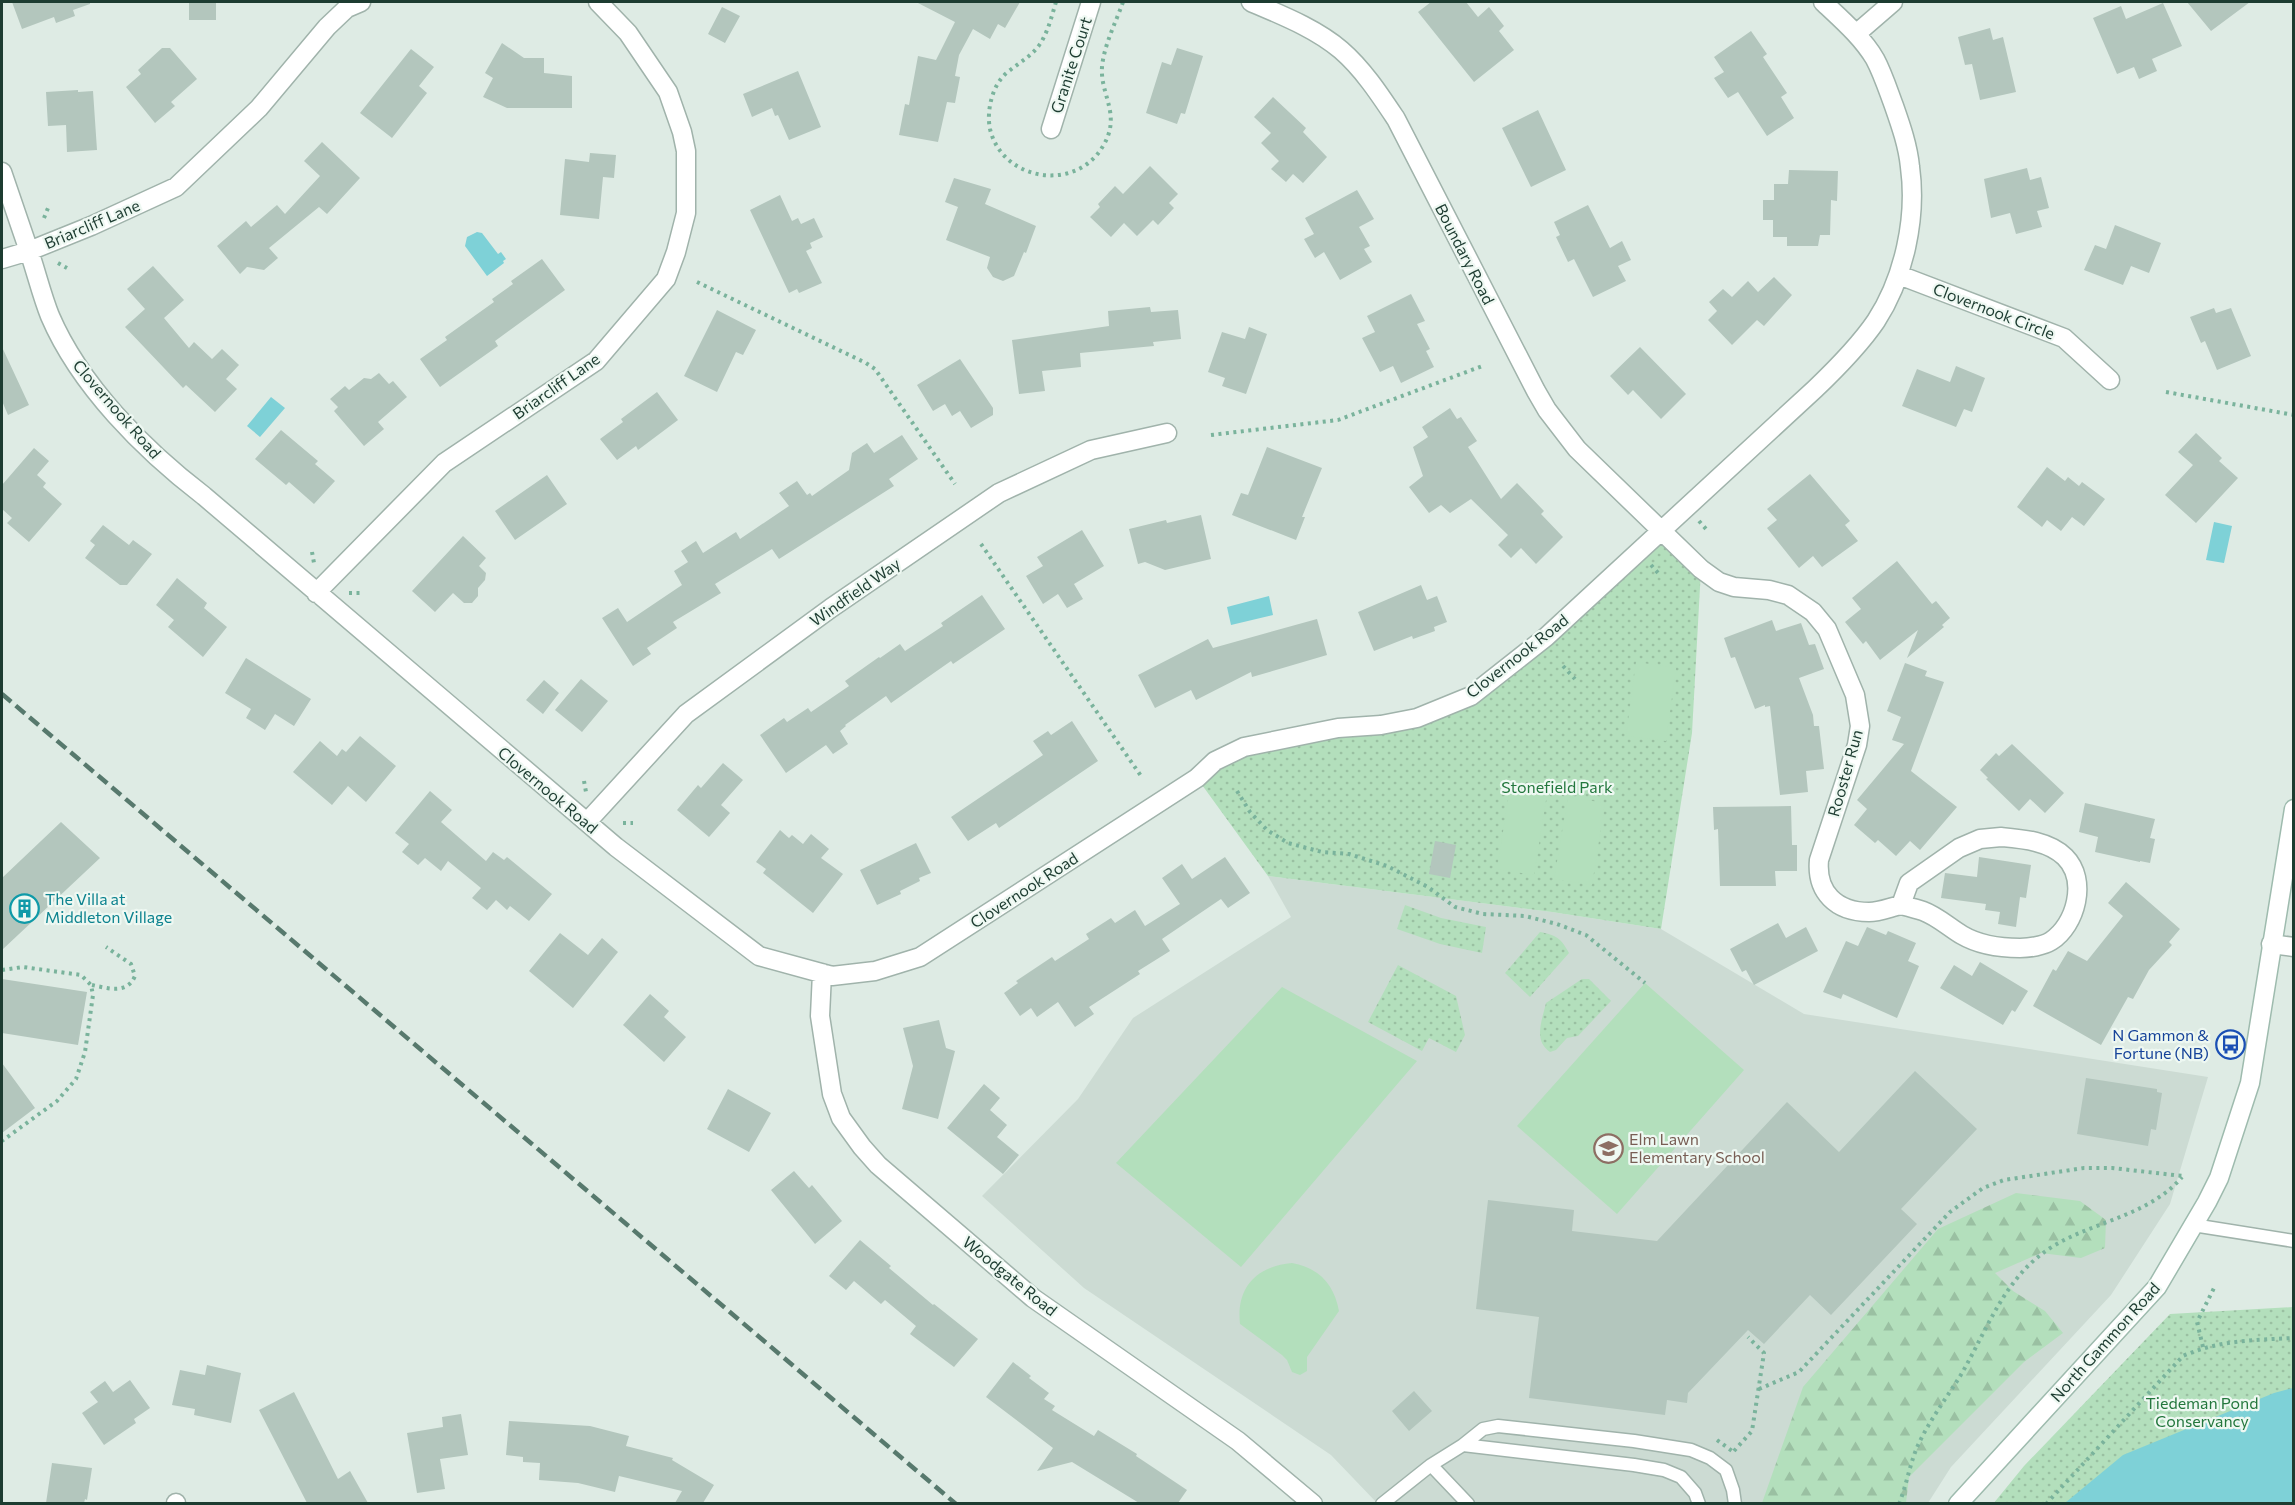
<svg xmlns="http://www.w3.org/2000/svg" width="2295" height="1505" viewBox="0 0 2295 1505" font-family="Commissioner,sans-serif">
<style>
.built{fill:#ccdbd3}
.green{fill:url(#green-dots)}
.forest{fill:url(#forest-firs)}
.pitch{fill:#b3dfbc}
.water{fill:#7ed1d7}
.building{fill:#b3c6bd}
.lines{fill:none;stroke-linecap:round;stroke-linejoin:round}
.lane-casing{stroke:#a0b3ab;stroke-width:15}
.street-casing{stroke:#a0b3ab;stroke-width:21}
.secondary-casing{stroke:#9ebbae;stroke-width:21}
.path{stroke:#7ab39c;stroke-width:4;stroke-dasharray:3 4.5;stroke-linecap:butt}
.lane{stroke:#fff;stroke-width:12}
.street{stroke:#fff;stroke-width:18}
.secondary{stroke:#fff;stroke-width:18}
.rail{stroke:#57796d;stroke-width:4.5;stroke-dasharray:12 6;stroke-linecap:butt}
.labels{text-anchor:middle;stroke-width:4.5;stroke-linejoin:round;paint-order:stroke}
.street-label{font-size:16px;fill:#1d3c31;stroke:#eef8f2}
.park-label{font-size:16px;fill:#23773d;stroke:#eef8f2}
.culture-label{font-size:16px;fill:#0d838f;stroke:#eef8f2;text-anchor:start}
.transit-label{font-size:16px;fill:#164399;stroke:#eef8f2;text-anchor:end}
.education-label{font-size:16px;fill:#785e54;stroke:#eef8f2;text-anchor:start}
</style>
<defs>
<pattern id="green-dots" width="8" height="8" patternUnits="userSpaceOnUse" patternTransform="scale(1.5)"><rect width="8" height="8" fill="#b3dfbc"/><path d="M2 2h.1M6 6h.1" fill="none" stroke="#9ac0a2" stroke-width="1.8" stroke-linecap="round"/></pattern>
<pattern id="forest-firs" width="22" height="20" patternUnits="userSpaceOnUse" patternTransform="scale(1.5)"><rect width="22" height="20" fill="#b3dfbc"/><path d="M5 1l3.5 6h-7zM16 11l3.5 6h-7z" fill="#9ac0a2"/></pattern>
</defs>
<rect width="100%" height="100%" fill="#deebe4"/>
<!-- built -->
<path class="built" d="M1268,876L1552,912L1661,929L1804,1014L2208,1077L2170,1204L2111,1295L1951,1467L1928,1503H1377L1331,1455L1084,1288L982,1196L1078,1099L1133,1018L1291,917Z"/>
<!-- green -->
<path class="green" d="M1661,531L1701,569L1692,733L1661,929L1552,912L1268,876L1197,778L1215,761L1338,728L1471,696Z
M1405,905L1441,918L1486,927L1482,953L1440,944L1397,929Z
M1540,932C1556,935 1561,938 1569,953L1530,997L1505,973Z
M1398,965L1456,996L1465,1035L1456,1052L1429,1038L1422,1051L1368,1022Z
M1582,979H1589L1611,1001L1578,1036L1567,1038L1556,1050L1550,1052C1533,1041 1542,1020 1546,1003Z
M2293,1307V1503L1993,1504L2024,1466L2170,1314Z"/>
<!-- forest -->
<path class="forest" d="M2016,1193L2080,1201L2106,1220L2105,1248L2081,1258L2041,1253L1995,1273L2013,1291L2045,1311L2063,1333L2024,1362L1909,1477L1906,1503H1762L1803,1387L1938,1229Z"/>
<!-- pitch -->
<path class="pitch" d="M1636,662L1676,668L1666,741L1626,736Z
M1510,788L1547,794L1534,875L1497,869Z
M1568,797L1605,803L1592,885L1554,879Z
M1645,983L1744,1070L1617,1214L1517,1126Z
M1282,987L1417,1061L1241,1267L1116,1163Z
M1292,1263C1319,1268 1334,1284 1339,1311L1307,1357V1371L1300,1375L1292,1372L1287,1360L1282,1355L1240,1324C1236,1288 1256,1266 1292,1263Z"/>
<!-- water -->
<path class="water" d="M477,232L482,233L498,254L501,252L506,259L503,261L504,263L487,276L465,246L467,237Z
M271,397L285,408L260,437L247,426Z
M2214,522L2232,526L2224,563L2206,560Z
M1269,596L1273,615L1231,625L1227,607Z
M2293,1388V1503H2065L2123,1455L2274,1393Z"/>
<!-- building -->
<path class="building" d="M12,2H90V4L73,10L75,16L56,23L54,17L22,29Z
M189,2H216V20H189Z
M916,2H1020L1005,28L998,24L990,39L973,29L959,55L955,76L960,77L955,103L947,102L938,142L899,135L905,104L909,105L918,56L936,60L955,22Z
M1431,2H1466L1478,17L1489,7L1504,26L1499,31L1514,50L1474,82L1418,12Z
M2187,2H2250L2211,31Z
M2163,3L2182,46L2152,59L2157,71L2139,79L2134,67L2117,74L2093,18L2121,6L2126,19Z
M722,7L740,16L725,43L708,34Z
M1990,28L1993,40L2003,37L2016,92L1980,100L1972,64L1965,65L1958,37Z
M1751,31L1767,54L1763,57L1787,93L1781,97L1794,118L1767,136L1738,92L1728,98L1714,78L1724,72L1714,57Z
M502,43L524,58H544V73L572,76V108H507L483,97L493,78L485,73Z
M162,48H170L197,79L171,102L175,106L155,123L126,87L141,74L138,70Z
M1177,48L1203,56L1185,114L1181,113L1177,124L1146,113L1162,62L1171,65Z
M411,49L434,67L419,86L427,93L392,138L360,113Z
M798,71L821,127L789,140L778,115L775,116L772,108L752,117L743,94Z
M78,90V92L93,91L97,150L67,152L66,125L48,126L46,92Z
M1273,97L1306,128L1303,132L1327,157L1303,183L1293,174L1286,182L1271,169L1279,161L1261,143L1271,133L1254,117Z
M1538,110L1566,170L1531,187L1502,128Z
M322,142L360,178L327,214L319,207L269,248L278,258L264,270L247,267L240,274L217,246L246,221L251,227L277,205L285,214L320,176L304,161Z
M590,153L616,155L614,178L603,177L599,219L560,215L565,159L589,162Z
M1150,166L1178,194L1169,203L1174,208L1158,225L1153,220L1137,236L1124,223L1111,237L1090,217L1100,207L1098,204L1115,186L1123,194Z
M2027,168L2030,180L2041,177L2049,208L2037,211L2042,227L2016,234L2010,213L1991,218L1984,179Z
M1789,170L1838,171L1837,201L1831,200L1830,235H1820L1818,246H1787V237H1773V220H1763V200H1774V184H1788Z
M954,178L991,189L985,204L1036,226L1026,253L1024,252L1014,276L1003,281L993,277L987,268L990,257L946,240L958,207L945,202Z
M1357,190L1374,219L1359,227L1370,246L1364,249L1372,262L1340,280L1324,252L1315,258L1304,239L1314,234L1305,218Z
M780,195L792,221L798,218L801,224L814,218L823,237L810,243L812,248L806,251L822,283L799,293L797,289L789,293L750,210Z
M1588,205L1610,248L1622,241L1631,260L1618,266L1626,281L1593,297L1574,259L1568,262L1556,237L1560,235L1554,222Z
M2115,225L2161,243L2149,273L2131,266L2123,285L2084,270L2095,245L2106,249Z
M542,259L565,290L495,341L498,346L440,387L420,359L447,340L445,337L494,302L492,299L513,284L511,281Z
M153,266L184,300L164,318L189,348L194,342L212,359L222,349L239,365L226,379L237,389L215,412L186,385L183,388L125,327L145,309L127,289Z
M1774,277L1792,295L1764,326L1757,320L1732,345L1708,320L1717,311L1709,302L1723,289L1732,297L1748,281L1758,292Z
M1411,294L1425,321L1417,324L1430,349L1426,351L1434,367L1401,383L1393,366L1380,372L1362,338L1375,332L1367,316Z
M1150,307L1151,312L1178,310L1181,339L1153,342L1154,346L1080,353L1081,367L1042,371L1045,391L1019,394L1012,340L1109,326L1108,311Z
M2214,308L2216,313L2231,308L2251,356L2217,370L2205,341L2201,343L2190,317Z
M717,310L756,330L743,355L736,352L717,392L684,376Z
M1249,327L1267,334L1246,394L1222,386L1225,378L1208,372L1222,332L1245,339Z
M2,347L29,405L8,415L2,401Z
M1640,347L1686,394L1661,419L1633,390L1628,395L1610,376Z
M960,359L993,408V415L971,428L960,411L952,416L945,404L933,411L917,385Z
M1956,366L1985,378L1972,412L1964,409L1956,427L1902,406L1917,369L1950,382Z
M379,373L389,384L393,381L407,397L378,422L384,429L364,446L334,411L338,407L330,399L345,386L349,390L364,378L371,379Z
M657,392L678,420L638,450L636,446L617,460L600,439L623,422L621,419Z
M1450,408L1457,419L1461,417L1477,441L1468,447L1501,499L1517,483L1544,511L1541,514L1563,537L1536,564L1521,548L1511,558L1498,545L1508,535L1471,499L1450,513L1441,505L1429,513L1409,487L1423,476L1413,447L1428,437L1422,427Z
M281,430L318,461L315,464L335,481L314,504L289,482L286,485L255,459Z
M2196,433L2222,458L2219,461L2238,478L2196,523L2165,495L2193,465L2178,452Z
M902,435L918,459L889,479L894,486L779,559L772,549L715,584L721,593L673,622L677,628L647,648L651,654L633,666L602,618L618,608L627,622L682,585L674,571L688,562L681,551L696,541L703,553L736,532L740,539L789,506L779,493L797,481L807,495L810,493L812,496L849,470L852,453L867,443L874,453Z
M1267,447L1322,468L1302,517H1305L1296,540L1232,515L1241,493L1248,495Z
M34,448L49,461L37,475L46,483L43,487L62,504L29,542L7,523L12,518L2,509V485Z
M2047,467L2065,481L2068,477L2079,486L2082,482L2105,499L2084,526L2072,517L2061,531L2047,520L2042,527L2017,507Z
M1810,474L1850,521L1845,525L1858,541L1822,567L1813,556L1799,568L1767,528L1777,520L1767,509Z
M547,475L567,504L515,540L495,511Z
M1201,515L1211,559L1165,570L1145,562L1138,564L1129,529L1166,520L1167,523Z
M103,525L129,545L133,540L152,554L127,585H120L85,558L95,545L90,541Z
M1082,530L1104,566L1074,584L1083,599L1067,608L1058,594L1043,604L1026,576L1043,566L1037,557Z
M463,536L486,558L479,566L486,573L485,580L478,588V596L472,603H464L453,593L435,612L412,591Z
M1897,561L1932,604L1936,601L1950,618L1942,625L1944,627L1907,658L1918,630L1880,660L1866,641L1863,644L1845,622L1861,609L1852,598Z
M177,578L207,603L204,608L227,627L203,657L168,627L174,620L156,605Z
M1421,585L1427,600L1437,596L1447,622L1434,627L1435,631L1413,639L1412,636L1374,651L1358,612Z
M982,595L1005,629L953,664L951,661L891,703L886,696L845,725L846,726L840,731L848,744L833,754L826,745L786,773L760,735L784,718L787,722L808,708L811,712L849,686L845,681L879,657L880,658L900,644L905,651L943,626L941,623Z
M1317,619L1327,655L1252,677L1251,672L1196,700L1191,690L1155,708L1138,675L1208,639L1213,648Z
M1772,620L1776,631L1801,623L1809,645L1815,644L1824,669L1799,678L1813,715L1814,726H1819L1824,769L1806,771L1808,792L1780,795L1770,706L1765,707V705L1755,709L1735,657L1731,658L1724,638Z
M246,658L311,699L294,726L275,714L265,730L246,718L251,709L225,693Z
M1905,663L1927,671L1925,676L1944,682L1911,771L1957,807L1920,850L1910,841L1896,856L1878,840L1875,843L1854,825L1867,809L1857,800L1904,744L1892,740L1901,717L1887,711Z
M581,679L608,701L582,732L555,710Z
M544,680L559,693L543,714L526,700Z
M1072,721L1098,761L999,828L996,823L968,841L951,817L1043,755L1033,741L1048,731L1051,735Z
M360,736L396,766L366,802L348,786L332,805L293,772L320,741L337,756L342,749L346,752Z
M2012,744L2064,793L2045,813L2030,799L2019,811L1986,779L1988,778L1980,770L1996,753L1999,756Z
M723,763L743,780L721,805L730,813L709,837L677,810L698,785L701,788Z
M430,791L452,810L441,822L486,861L493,852L504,860L507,857L552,894L529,921L510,906L507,910L496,900L487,910L472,898L481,888L448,861L441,871L425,858L418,865L402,852L409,844L395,833Z
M2085,803L2155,819L2150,838L2155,839L2150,863L2140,861V862L2095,852L2098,837L2079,832Z
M1791,806L1792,845H1797V871H1775L1776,886H1720L1718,829L1714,830L1713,807Z
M61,822L100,858L2,950V878Z
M780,830L789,838L792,835L803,844L811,834L829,849L821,858L843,874L813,913L763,873L766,869L756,862Z
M1435,841L1456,845L1450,878L1429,874Z
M916,843L931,873L919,878L920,881L900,891L901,894L877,905L860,870Z
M1225,857L1250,893L1228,908L1221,899L1162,939L1170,951L1138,971L1140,974L1089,1007L1094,1014L1075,1027L1058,1002L1037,1017L1031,1008L1020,1016L1004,993L1018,983L1016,981L1052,957L1055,961L1089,939L1086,934L1111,918L1115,923L1135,910L1145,926L1180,904L1162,878L1182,864L1192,879Z
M1979,857L2031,865L2026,898L2020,897L2016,927L1998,924L2000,912L1985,910L1986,904L1941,898L1945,873L1977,877Z
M2126,882L2180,929L2169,942L2172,945L2149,970L2133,999L2128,997L2101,1045L2033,1006L2053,969L2056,971L2068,951L2087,961L2123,916L2108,903Z
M1778,923L1786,938L1806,927L1818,951L1754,985L1746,970L1742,972L1730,949Z
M1867,927L1886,935L1888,931L1916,943L1908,961L1919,966L1897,1018L1843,994L1841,999L1823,992L1846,941L1858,946Z
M560,933L588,955L602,938L618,952L573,1008L529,971Z
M1980,962L2028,991L2015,1012L2012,1010L2003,1025L1940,988L1954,965L1972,976Z
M2,979L87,992L78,1045L2,1033Z
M650,994L669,1011L664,1017L686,1037L664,1062L623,1025Z
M939,1020L946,1048L955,1051L938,1119L902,1109L913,1066L903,1028Z
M2,1063L35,1108L2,1133Z
M1915,1071L1977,1129L1901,1209L1917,1224L1831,1315L1810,1295L1764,1344L1748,1330L1688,1393L1687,1403L1667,1400L1665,1415L1529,1398L1539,1317L1476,1309L1488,1200L1574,1210L1572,1231L1657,1241L1787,1102L1839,1152Z
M2086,1078L2157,1089V1092L2162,1093L2156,1130L2151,1129L2148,1146L2077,1134Z
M984,1084L1000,1098L990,1110L1007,1125L997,1137L1019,1155L1003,1174L947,1128Z
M728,1089L771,1113L749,1152L707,1129Z
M794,1171L809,1188L812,1185L842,1221L815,1244L771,1190Z
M860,1240L891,1266L889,1268L933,1305L934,1304L978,1339L954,1367L910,1334L916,1326L885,1300L881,1304L854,1281L846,1290L829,1276Z
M1013,1362L1031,1376L1029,1378L1049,1393L1044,1399L1055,1406L1052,1410L1094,1436L1098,1430L1137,1454L1136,1456L1187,1490L1178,1503H1139L1072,1462L1037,1471L1053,1448L986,1397Z
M207,1365L241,1373L231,1423L194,1415L195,1409L172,1405L180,1370L205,1375Z
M130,1380L150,1408L134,1419L136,1423L104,1445L82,1413L98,1402L90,1392L105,1381L113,1392Z
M1414,1391L1432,1411L1409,1431L1392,1411Z
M294,1392L338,1479L350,1471L368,1503H307L259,1410Z
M461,1414L468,1455L440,1459L445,1489L417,1493L407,1433L443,1427L442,1417Z
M509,1421L590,1426L629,1436L626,1446L673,1458L672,1460L714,1485L703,1503H675L682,1491L619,1476L615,1492L578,1483L539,1480L540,1463L523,1462V1457L506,1455Z
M52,1463L92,1468L87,1500L85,1499L84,1503H46Z"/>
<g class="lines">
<defs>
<path id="lane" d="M2193,1225L2294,1241
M1463,1445L1483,1429L1498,1426L1634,1441L1691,1450L1710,1458L1726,1470L1733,1490L1735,1504
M1431,1465L1468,1504
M1382,1504L1431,1465L1463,1445L1634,1465L1664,1470L1681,1477L1695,1493L1699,1504"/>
<path id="street" d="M1251,2C1281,15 1315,28 1341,50C1363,69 1380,95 1396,119L1536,391L1547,410L1577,449L1701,569L1719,582L1734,587L1769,590L1788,595L1813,612L1827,629L1855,695L1860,726L1857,745L1819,860C1816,892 1836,912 1869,912C1880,912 1891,907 1901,905
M1856,34L1893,2
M1051,129L1091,2
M2,172C11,199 21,227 30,254C37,275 42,296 50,316C80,386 144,450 204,496L616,847L759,956L832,976L875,971L920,957L1197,778L1215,761L1244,747L1338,728L1381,725L1417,718L1471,696L1546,637L1815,389C1837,368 1859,346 1876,321C1904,278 1917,218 1910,167C1908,146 1901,126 1894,106C1888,90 1883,74 1875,59C1862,37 1841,19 1823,2
M2,259L29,251L91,226L176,187L259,108L327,27L347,8L361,2
M1899,275L2064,338L2110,380
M316,593L444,463L596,361L666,279L676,252L686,213V151L682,132L668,92L628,33L598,2
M587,822L686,714L831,608L999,493L1091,450L1167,433
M2001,837C2023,839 2049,841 2065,857C2088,880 2076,925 2051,941C2043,946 2029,948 2020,948C2001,948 1979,945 1962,935C1950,928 1937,916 1923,911C1917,909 1909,907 1901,905L1909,883L1959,848L1980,839Z
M2271,944L2294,947
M822,973L820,1016L832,1094L841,1118L862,1147L878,1165L1033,1298L1238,1441L1313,1504
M176,1503V1504"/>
<path id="secondary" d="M1958,1504L2157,1287L2207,1202L2219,1178L2250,1083L2294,809"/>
</defs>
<!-- lane casing -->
<use href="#lane" class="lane-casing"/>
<!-- street casing -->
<use href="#street" class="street-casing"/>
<!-- secondary casing -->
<use href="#secondary" class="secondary-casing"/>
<!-- path -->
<path class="path" d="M1056,2C1052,15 1048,32 1040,44C1032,56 1020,62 1009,71C993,82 986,110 990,129C1002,181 1076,193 1103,146C1122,115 1100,95 1102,67C1104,45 1116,22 1123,2
M44,218L48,208
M58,263L67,268
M697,282L866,363L875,369L955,484
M2166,392L2294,415
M1211,435L1338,420L1485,365
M1699,521L1706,529
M981,544L1141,776
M312,552L314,563
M1651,565L1659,574
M349,593H360
M1563,666L1575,679
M584,781L586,792
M1237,791L1250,812L1267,830L1288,843L1322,852L1349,854L1387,866L1428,887L1455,907L1483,914L1525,916L1557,924L1586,935L1645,983
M623,823H633
M2,970L23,967L81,975L91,985L93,995L85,1052L76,1079L57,1101L2,1141
M92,985C107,988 127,995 135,976L131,964L106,947
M2203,1347L2197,1322L2214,1288
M1759,1389L1799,1372L1950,1212L1983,1188L2004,1180L2084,1168H2112L2183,1176
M1717,1440L1735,1453
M1734,1451L1752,1431L1764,1353L1748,1337
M1899,1504C1907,1484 1910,1462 1919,1443C1931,1418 1948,1396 1962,1373C1989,1326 2006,1274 2055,1245C2096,1221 2150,1215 2182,1177
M2046,1504L2183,1356C2219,1340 2255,1340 2294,1338"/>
<!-- lane -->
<use href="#lane" class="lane"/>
<!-- street -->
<use href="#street" class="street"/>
<!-- secondary -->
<use href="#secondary" class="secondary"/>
<!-- rail -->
<path class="rail" d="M2,694L956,1504"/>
</g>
<!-- icons -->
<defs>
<symbol id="building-ring" viewBox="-11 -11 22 22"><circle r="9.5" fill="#eef8f2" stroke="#0f9aa8" stroke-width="1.5"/><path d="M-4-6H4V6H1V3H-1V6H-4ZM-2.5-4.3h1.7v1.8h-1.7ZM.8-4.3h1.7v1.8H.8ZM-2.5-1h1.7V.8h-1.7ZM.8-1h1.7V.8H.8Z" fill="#0f9aa8"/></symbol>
<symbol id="bus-ring" viewBox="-11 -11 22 22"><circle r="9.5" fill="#eef8f2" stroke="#1a4fb4" stroke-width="1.5"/><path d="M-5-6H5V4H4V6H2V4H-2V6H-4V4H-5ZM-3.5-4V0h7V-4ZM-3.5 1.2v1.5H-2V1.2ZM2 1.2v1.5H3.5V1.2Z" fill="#1a4fb4"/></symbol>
<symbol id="school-ring" viewBox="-11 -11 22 22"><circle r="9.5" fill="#eef8f2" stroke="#8d6e63" stroke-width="1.5"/><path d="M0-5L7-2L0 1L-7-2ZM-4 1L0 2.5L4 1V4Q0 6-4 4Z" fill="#8d6e63"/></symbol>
</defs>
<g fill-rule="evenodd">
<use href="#building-ring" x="8" y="892" width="33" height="33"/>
<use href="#bus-ring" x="2214" y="1028" width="33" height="33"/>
<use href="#school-ring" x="1592" y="1132" width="33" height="33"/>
</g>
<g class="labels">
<!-- street labels -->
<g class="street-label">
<text transform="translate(1071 65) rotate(-72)" y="6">Granite Court</text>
<text transform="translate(92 224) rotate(-23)" y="6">Briarcliff Lane</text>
<text transform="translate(1465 254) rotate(63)" y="6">Boundary Road</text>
<text transform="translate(1994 311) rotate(21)" y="6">Clovernook Circle</text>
<text transform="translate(556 386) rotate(-35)" y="6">Briarcliff Lane</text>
<text transform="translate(117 409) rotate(49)" y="6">Clovernook Road</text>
<text transform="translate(855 592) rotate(-35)" y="6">Windfield Way</text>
<text transform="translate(1517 656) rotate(-38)" y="6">Clovernook Road</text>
<text transform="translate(1845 773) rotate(-74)" y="6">Rooster Run</text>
<text transform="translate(548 790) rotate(40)" y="6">Clovernook Road</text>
<text transform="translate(1024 890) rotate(-33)" y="6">Clovernook Road</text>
<text transform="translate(1010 1276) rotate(39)" y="6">Woodgate Road</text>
<text transform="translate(2105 1342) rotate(-48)" y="6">North Gammon Road</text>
</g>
<!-- park labels -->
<g class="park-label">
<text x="1557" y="793">Stonefield Park</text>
<text x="2202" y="1409">Tiedeman Pond<tspan x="2202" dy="18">Conservancy</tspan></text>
</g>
<!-- culture labels -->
<g class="culture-label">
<text x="45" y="905">The Villa at<tspan x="45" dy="18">Middleton Village</tspan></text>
</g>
<!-- transit labels -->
<g class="transit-label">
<text x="2209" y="1041">N Gammon &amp;<tspan x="2209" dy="18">Fortune (NB)</tspan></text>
</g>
<!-- education labels -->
<g class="education-label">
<text x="1629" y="1145">Elm Lawn<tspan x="1629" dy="18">Elementary School</tspan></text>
</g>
</g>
<!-- border -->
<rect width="2295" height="1505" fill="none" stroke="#1d3c31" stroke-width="6"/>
</svg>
